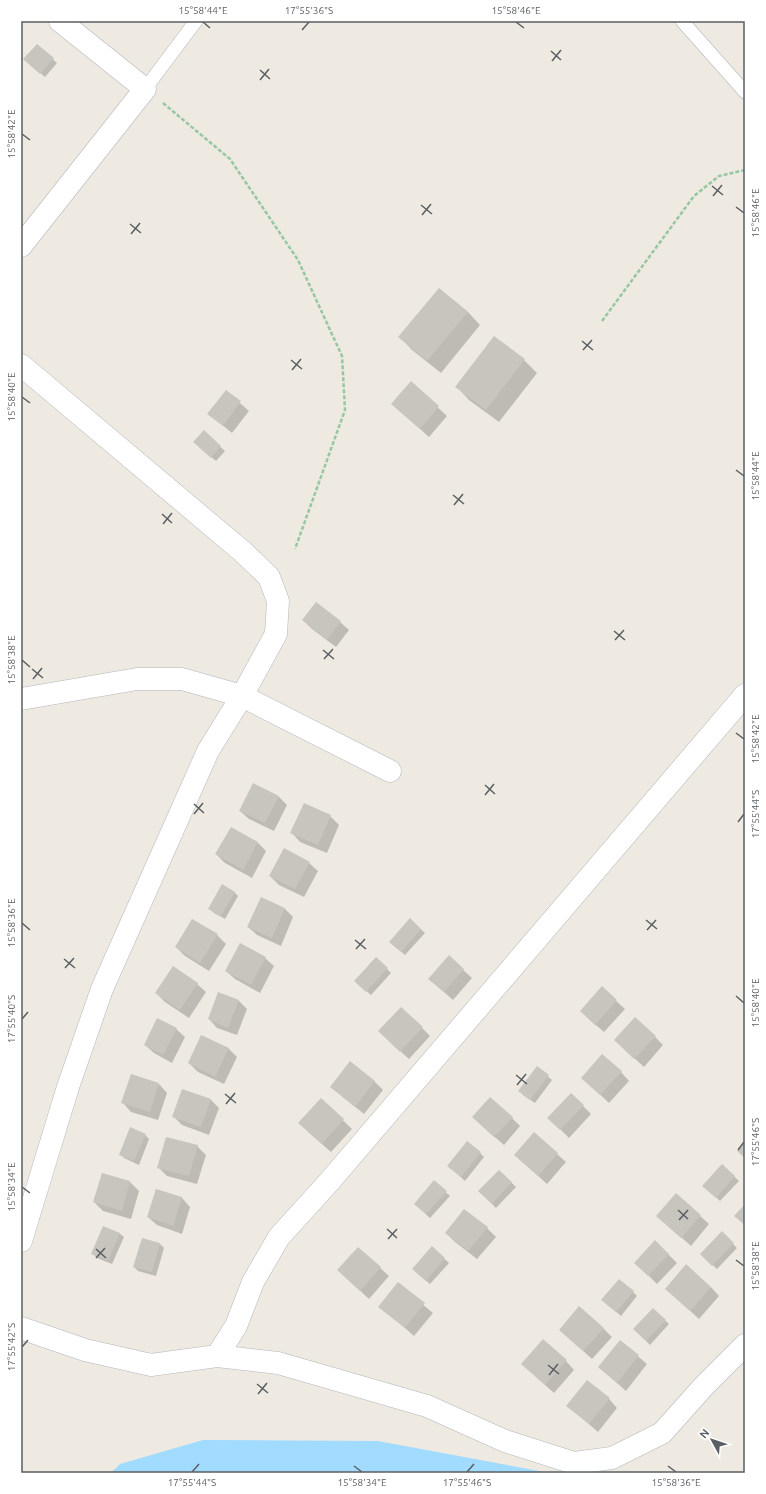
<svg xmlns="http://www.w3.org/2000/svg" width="766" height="1494" viewBox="0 0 766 1494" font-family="Ubuntu,sans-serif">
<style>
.water{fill:#a1dbff}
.shadow{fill:#0003}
.building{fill:#c8c5bf}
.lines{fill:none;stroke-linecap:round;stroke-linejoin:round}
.service-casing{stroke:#b3b6ba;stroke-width:14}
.minor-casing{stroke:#b3b6ba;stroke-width:23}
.path{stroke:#97c7a2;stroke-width:2.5;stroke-dasharray:4 2;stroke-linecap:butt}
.service{stroke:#fff;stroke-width:13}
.minor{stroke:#fff;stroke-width:22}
.ticks{fill:none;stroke:#5a5f63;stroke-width:1.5}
.neatline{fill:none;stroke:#5a5f63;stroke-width:1.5}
.ticks-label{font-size:10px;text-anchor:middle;fill:#5a5f63}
</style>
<rect width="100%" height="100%" fill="#eeeae2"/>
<!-- water -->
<path class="water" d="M203,1440L378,1441L550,1473H111L120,1464Z"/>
<!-- shadow -->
<path class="shadow" d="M37,45L57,63L45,77L29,63Z
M439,289L468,312L480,325L441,373L412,350L400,337Z
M494,337L524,360L537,373L499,422L469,400L457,387Z
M411,383L447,416L429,437L401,412Z
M226,391L249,411L232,433L209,414Z
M204,432L225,451L216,461L198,446Z
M303,620L340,622L349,630L336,647L312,629Z
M278,796L287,805L274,831L249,819L240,811Z
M330,816L339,825L327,853L300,842L292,833Z
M258,843L266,851L252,878L225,863L216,854Z
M309,863L318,871L304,897L279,885L270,876Z
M234,892L238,896L225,919L214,913L210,909Z
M261,898L285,909L293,917L281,946L257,935L248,927Z
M410,920L425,933L405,955L395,946Z
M217,935L226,944L209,971L185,956L176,947Z
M449,957L472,978L453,1000L429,979Z
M265,958L274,966L260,993L235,979L226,971Z
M376,958L391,973L371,995L355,981Z
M197,984L206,992L189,1018L165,1002L156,993Z
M602,988L625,1009L604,1032L590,1020Z
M219,993L239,1001L247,1009L237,1035L217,1028L209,1019Z
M422,1028L430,1036L409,1059L388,1040Z
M176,1029L185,1037L172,1063L154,1053L145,1045Z
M655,1037L663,1045L644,1067L624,1049Z
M228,1048L237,1057L224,1084L198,1072L189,1063Z
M350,1063L375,1082L383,1090L364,1114L331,1087Z
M537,1067L552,1080L535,1103L523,1095Z
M621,1072L629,1081L609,1103L591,1086Z
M159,1084L167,1093L158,1120L131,1112L123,1103Z
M571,1094L591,1114L569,1138L549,1118Z
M210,1099L219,1108L209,1135L182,1125L174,1117Z
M321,1099L352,1129L331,1152L308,1132Z
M512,1118L520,1126L504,1145L482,1126Z
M145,1135L149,1139L139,1165L124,1158L120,1154Z
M197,1146L206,1155L197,1184L167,1176L158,1167Z
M480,1153L484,1157L465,1181L453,1170Z
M557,1154L566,1162L547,1184L515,1155Z
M722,1165L739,1181L720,1201L704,1186Z
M499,1171L516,1187L496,1208L480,1191Z
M102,1174L130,1182L139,1191L131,1219L103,1211L94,1202Z
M434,1182L450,1196L430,1218L419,1208Z
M156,1190L182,1198L190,1207L182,1234L157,1225L148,1217Z
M676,1194L709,1224L691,1246L666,1224Z
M487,1228L496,1237L477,1259L455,1242L446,1233Z
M119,1233L124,1237L112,1264L97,1258L93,1254Z
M722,1233L737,1248L717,1269L701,1254Z
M160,1244L164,1248L156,1276L138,1271L134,1267Z
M358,1248L389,1276L369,1299L338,1270Z
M432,1248L449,1263L430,1284L417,1273Z
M668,1254L677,1263L657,1284L644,1271Z
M398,1284L433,1313L414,1336L380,1306Z
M711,1287L719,1296L699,1319L675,1297Z
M633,1292L637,1296L621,1316L607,1304Z
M653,1309L669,1324L650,1345L634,1329Z
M603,1328L612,1337L592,1359L560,1330Z
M620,1341L647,1364L626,1391L599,1367Z
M566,1361L574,1370L554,1393L522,1364Z
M609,1399L617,1408L598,1432L568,1406Z"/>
<!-- building -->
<path class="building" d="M37,44L54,58L40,74L23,59Z
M439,288L468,312L427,361L398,337Z
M494,336L525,359L486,410L455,387Z
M411,381L439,406L420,429L391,404Z
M226,390L241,401L223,426L207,414Z
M204,430L221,446L211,458L193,442Z
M316,602L341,621L327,640L302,620Z
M253,783L279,796L265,823L239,811Z
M304,803L331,815L318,845L290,833Z
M231,827L258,842L243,870L215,854Z
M284,848L310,862L295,889L269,876Z
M222,884L235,892L221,916L208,909Z
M261,897L285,908L272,938L247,927Z
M410,918L421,929L401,952L389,942Z
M192,919L218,934L200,963L175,947Z
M240,943L266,957L251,985L225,971Z
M449,955L464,969L444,992L428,979Z
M376,957L388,968L366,992L354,981Z
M173,966L198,983L180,1010L155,993Z
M602,986L617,1000L595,1025L580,1011Z
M218,992L239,1000L228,1028L208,1019Z
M401,1007L423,1027L400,1052L378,1031Z
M635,1017L656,1036L634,1059L614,1040Z
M157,1018L177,1028L163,1055L144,1045Z
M201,1035L229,1048L215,1077L188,1063Z
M602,1054L622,1071L600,1095L581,1078Z
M350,1061L375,1081L355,1107L330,1087Z
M537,1066L549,1075L530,1100L518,1091Z
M131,1074L159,1083L150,1112L121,1103Z
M182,1089L211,1099L201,1127L172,1117Z
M571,1093L584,1105L560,1130L547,1118Z
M490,1097L513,1117L494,1137L472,1117Z
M321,1098L344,1119L322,1144L298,1123Z
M130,1127L146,1134L134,1161L119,1155Z
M534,1132L558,1153L538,1176L514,1155Z
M166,1137L198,1145L189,1176L157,1168Z
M467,1141L481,1152L461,1177L447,1166Z
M745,1143V1158L737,1151Z
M722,1164L735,1176L716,1198L702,1186Z
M499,1170L512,1182L492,1204L478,1191Z
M102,1173L130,1181L122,1211L93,1202Z
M434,1180L447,1191L426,1214L414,1204Z
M156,1189L182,1197L173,1226L147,1217Z
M676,1193L701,1215L681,1238L656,1216Z
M745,1204V1225L734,1216Z
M464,1209L488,1227L468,1251L445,1233Z
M103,1226L120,1233L108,1261L91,1254Z
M722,1231L734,1243L712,1266L700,1254Z
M142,1238L160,1243L152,1272L133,1267Z
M655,1240L669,1254L648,1276L634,1263Z
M432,1246L445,1258L426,1281L412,1269Z
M358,1247L381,1267L360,1291L337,1270Z
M686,1264L711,1287L690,1311L665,1289Z
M619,1279L634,1291L616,1312L601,1300Z
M398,1282L425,1303L405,1328L378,1307Z
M579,1306L604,1328L583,1351L559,1330Z
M653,1308L666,1320L646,1341L633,1329Z
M543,1339L567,1360L545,1385L521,1364Z
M620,1340L639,1355L617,1383L598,1367Z
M587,1380L610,1398L589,1424L566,1406Z"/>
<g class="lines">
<defs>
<path id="service" d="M682,21L745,92
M145,89L196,21"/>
<path id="minor" d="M21,246L145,89L60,21
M21,365L243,552L269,577L278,601L276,634L242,696L208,751L102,989L68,1087L21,1241
M21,699L137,679H182L242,696L390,771
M21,1328L85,1350L151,1365L217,1356L278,1363L427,1406L505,1441L574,1463L612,1458L662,1433L704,1386L745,1345
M217,1356L236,1326L253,1282L279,1237L329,1182L745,695"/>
</defs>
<!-- service casing -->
<use href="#service" class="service-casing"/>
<!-- minor casing -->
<use href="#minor" class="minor-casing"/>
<!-- path -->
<path class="path" d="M163,103L230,159L298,260L342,356L345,410L295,549
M602,321L694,196L719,176L745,170"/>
<!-- service -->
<use href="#service" class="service"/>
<!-- minor -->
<use href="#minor" class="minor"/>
</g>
<!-- ticks -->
<path class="ticks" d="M203,22L210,28M516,22L524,28M302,30L309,22M551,51L561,60M552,61L561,50M260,70L270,79M260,80L269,69M22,134L30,140M712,186L723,195M713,196L722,185M421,205L432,214M736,207L744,213M422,215L431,204M130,224L141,233M131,234L140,223M582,341L593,350M583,350L592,340M291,360L302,369M292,370L301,359M22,397L30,403M736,470L744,476M453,495L464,504M454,505L463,494M162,514L172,523M163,524L172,513M614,631L625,640M615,640L624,630M323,650L334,659M324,659L333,649M22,660L30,667M32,669L43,678M33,679L42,668M736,733L744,739M485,785L495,794M485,795L494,784M194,804L204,813M194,814L203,803M738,822L744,814M646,920L657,929M22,923L30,930M647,930L656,920M355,940L366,949M356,949L365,939M64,959L75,968M65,968L74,958M736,996L744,1003M22,1019L28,1012M516,1075L527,1084M517,1085L526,1074M225,1094L236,1103M226,1104L235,1093M738,1150L744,1142M22,1187L30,1193M678,1210L688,1219M679,1220L688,1210M387,1229L397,1238M388,1239L397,1229M96,1249L106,1258M96,1258L105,1248M736,1260L744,1266M22,1347L28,1340M548,1365L559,1374M549,1375L558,1364M257,1384L268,1393M258,1394L267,1383M354,1466L362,1472M668,1466L676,1472M192,1472L199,1464M467,1472L474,1464"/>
<!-- border -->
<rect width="766" height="1494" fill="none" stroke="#ffffff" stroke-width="44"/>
<!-- north arrow -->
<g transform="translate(712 1440) rotate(310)" stroke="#ffffff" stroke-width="3" paint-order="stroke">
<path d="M0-3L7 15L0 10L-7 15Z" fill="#5a5f63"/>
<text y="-6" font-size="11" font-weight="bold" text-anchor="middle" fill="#5a5f63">N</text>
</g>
<rect x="22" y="22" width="722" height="1450" class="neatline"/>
<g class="ticks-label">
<text x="203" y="14">15°58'44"E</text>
<text x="309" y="14">17°55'36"S</text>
<text x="516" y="14">15°58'46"E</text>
<text transform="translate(11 134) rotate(-90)" y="4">15°58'42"E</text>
<text transform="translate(755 213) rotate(-90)" y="4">15°58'46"E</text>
<text transform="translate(11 397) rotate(-90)" y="4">15°58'40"E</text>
<text transform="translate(755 476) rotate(-90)" y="4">15°58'44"E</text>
<text transform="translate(11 660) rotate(-90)" y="4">15°58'38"E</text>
<text transform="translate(755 739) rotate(-90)" y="4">15°58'42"E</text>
<text transform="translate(755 814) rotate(-90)" y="4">17°55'44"S</text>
<text transform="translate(11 923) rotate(-90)" y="4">15°58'36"E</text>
<text transform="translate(755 1003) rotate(-90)" y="4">15°58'40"E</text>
<text transform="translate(11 1019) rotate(-90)" y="4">17°55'40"S</text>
<text transform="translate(755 1142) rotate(-90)" y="4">17°55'46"S</text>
<text transform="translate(11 1187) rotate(-90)" y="4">15°58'34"E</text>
<text transform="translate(755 1266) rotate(-90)" y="4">15°58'38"E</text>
<text transform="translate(11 1347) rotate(-90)" y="4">17°55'42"S</text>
<text x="192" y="1486">17°55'44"S</text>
<text x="362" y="1486">15°58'34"E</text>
<text x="467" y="1486">17°55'46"S</text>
<text x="676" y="1486">15°58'36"E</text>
</g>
</svg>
